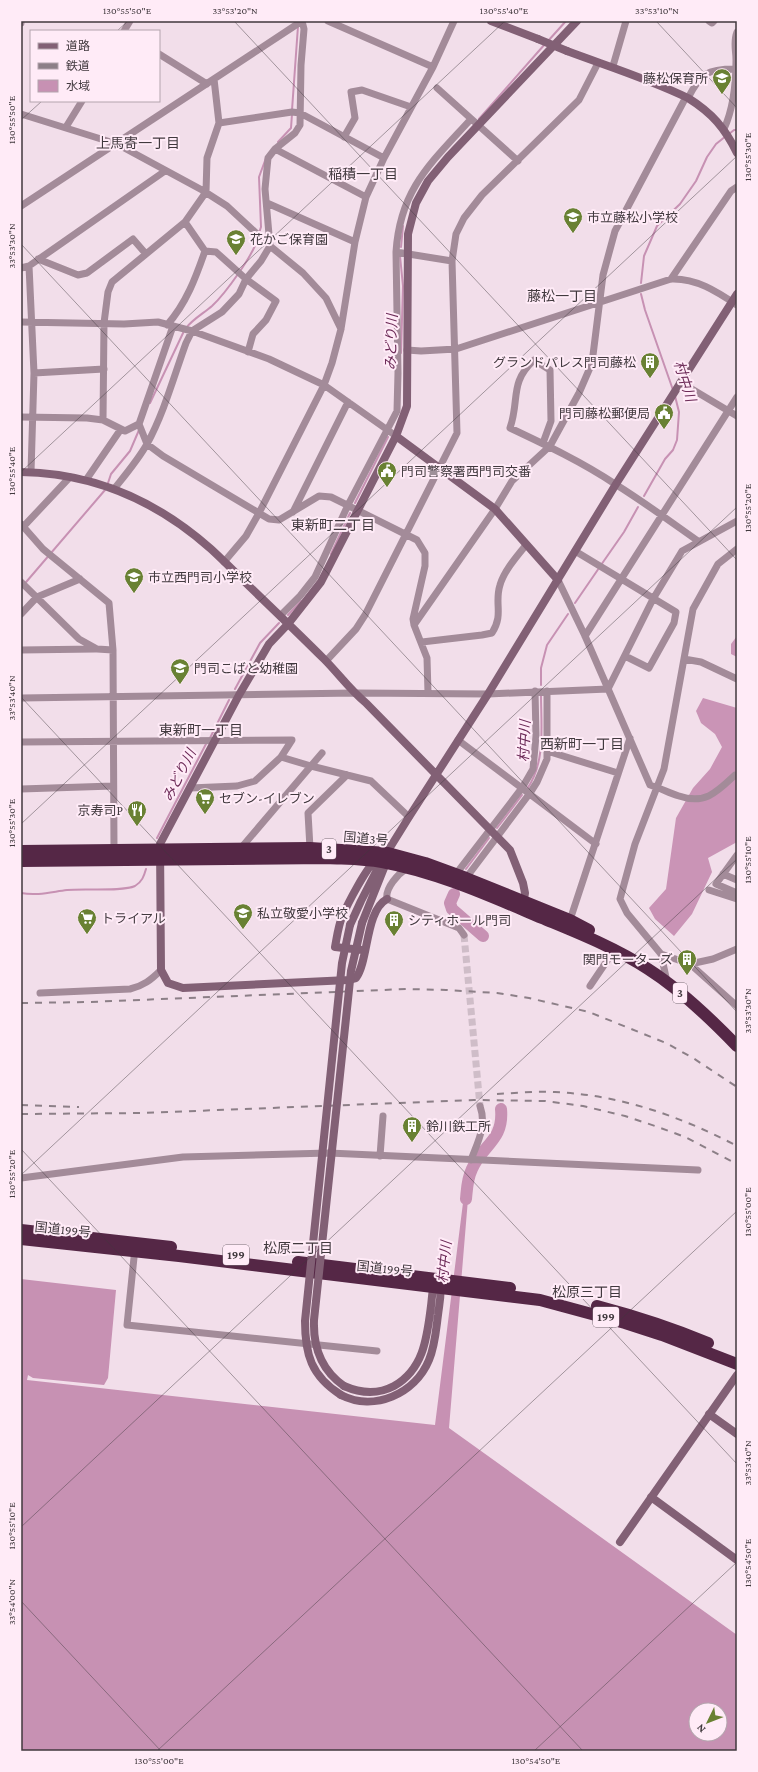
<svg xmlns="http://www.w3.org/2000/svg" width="758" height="1772" viewBox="0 0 758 1772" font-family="'Crimson Pro','Noto Sans JP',serif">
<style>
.forest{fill:#ca94b6}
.water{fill:#c791b3;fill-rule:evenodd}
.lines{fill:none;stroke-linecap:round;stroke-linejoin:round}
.stream{stroke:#c791b3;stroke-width:2}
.river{stroke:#c791b3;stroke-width:12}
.street-tunnel{stroke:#cfbdc8;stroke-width:7;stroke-dasharray:7 3.5;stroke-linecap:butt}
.street{stroke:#a38b99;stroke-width:7}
.secondary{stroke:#826075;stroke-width:8}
.highway{stroke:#552746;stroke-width:12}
.rail{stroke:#8c7f87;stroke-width:2;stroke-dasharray:7 7;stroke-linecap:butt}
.secondary-bridge{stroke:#826075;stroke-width:8}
.ticks{fill:none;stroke:#41393e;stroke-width:1;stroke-opacity:0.45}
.labels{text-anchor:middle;stroke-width:4;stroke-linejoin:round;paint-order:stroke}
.shield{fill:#ffebf7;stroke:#7a6e76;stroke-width:1}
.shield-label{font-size:12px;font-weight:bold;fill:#41393e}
.poi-label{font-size:13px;fill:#41393e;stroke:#ffebf7;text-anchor:start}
.street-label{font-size:13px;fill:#41393e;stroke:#ffebf7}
.neighbourhood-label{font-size:14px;fill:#41393e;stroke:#ffebf7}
.water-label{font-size:14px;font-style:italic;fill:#6c2a57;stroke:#ffebf7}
.neatline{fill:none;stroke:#41393e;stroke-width:1.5}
.ticks-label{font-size:10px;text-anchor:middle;fill:#41393e}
</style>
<rect width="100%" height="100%" fill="#f2deea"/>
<!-- forest -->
<path class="forest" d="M737,636V657L731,654V644Z
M703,698L737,708V842L708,858L712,872L692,914L674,936L655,919L649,908L666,889L676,818L693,788L710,769L722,747L715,734L701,723L696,711Z"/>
<!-- water -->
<path class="water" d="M467,1183L469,1187L449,1428L737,1635V1751H21V1279L116,1290L108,1378L104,1385L33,1378L28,1375L27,1380L435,1425L465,1187ZM696,1710H720V1734H696Z"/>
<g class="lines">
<!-- stream -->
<path class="stream" d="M548,41L566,21
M292,110L298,26
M479,119L545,44
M729,134L734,130H737
M278,142L291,128L292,114
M259,233L261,227L259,177L266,158
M401,247L403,226
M400,256L403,286L401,353
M641,283L644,256L657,226L680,204L696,181L707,157L716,144L726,136
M641,294L645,310L673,390
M186,328C193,319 204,313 212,306C225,294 255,253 258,237
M150,403L184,331
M107,486L111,474L130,451L139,430
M644,496L665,459L673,450L677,440L679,412L675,396
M355,503L388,437
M331,554L350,513
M601,565L624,532L638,507
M21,588L105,490
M575,603L599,568
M288,615L301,601
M541,685V668L547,645L568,614
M235,689L260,643L279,623
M210,738L229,700
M527,789C546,762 541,726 541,694
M497,828L522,795
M157,838L207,742
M466,869L489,838
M21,893C37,896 51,892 67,890C84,888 122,892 135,886C142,882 144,876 146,869"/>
<!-- river -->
<path class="river" d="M454,894L450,903L452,909L483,936
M466,1199C467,1189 467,1179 472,1169C482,1145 504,1141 501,1109"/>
<!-- street-tunnel -->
<path class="street-tunnel" d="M464,935L480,1106"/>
<!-- street -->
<path class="street" d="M328,21L433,67
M709,21L712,23L714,21
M21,23V21
M124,31L130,21
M159,54L207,84
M613,66L626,21
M214,79L219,123L292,112L300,113L384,158
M437,88L518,161
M688,98C701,73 707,69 735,69
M21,114L117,144L202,190L227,206L270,246L303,273L326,298L341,329
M66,127L82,101
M724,129C734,107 736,84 736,60C736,50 733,42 737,32
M344,137L355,118L351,92L362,90L411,107
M275,149L366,197
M267,203L355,242
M21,206L302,21
M185,222L205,251L216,252L246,279L276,301L266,320L253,334L248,352
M38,259L78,275L87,273L133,239L146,254
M452,261L396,252C400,189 431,163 471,119
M29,266L34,373L31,472
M21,268L29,266L165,171
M671,279L731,191L737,187
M21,322L124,324L158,322L192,331L269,359L324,385L396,436
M167,325C186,304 196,277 205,251
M407,350L421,351L456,349L671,279C696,278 716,291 737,305
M34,373L104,369
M680,382L737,416
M21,417L87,418L103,420L125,431L139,424L147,444L163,456L269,519L279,520L319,496L331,497L417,540L425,553V566L413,619L414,625
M103,420L104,323L108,292L112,282L185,222L206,192L207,158L219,123
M139,424L173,326
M543,443L551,421L550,370L534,360C509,383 520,399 510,428C546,445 582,462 615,484C644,502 671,522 698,541
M86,480L121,429
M114,489C126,474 138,460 147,444C164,413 174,376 186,343L192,331L222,312L239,294L246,279L261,261L270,246L265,189L268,158L275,149L295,133L300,125L301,65L304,29L302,21
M293,512L348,402
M21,524L43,549L109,603L113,650
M23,527L70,477
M575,551L676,612L674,623L649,668L625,656
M224,562L246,536L259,513L324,385L332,363L341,329L355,242L366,197L384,158L433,67L454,21
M558,580L585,636L650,785C660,788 669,793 679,796C705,805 717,792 735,775L737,776
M21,582L79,639L97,649L113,650L114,850
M21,614L37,597L80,579
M280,616L300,596L315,577L348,505L397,411L398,373L396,252
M585,636L737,397
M422,642L482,635L492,633C504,614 494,604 500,585C504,571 517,556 526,545
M21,650L95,649
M684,659L701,662L737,679
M326,661L356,629L365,615L457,433L452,261L456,234L464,218L482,195L579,100L598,63
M608,689L653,599L682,551L737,521
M428,693L427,658L414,625L495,509L512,481L550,446L579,393L592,363L603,275L615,231L686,97
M21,698L355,693L488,694L608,689
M458,740L596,844
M21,742L292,740L281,757
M547,751L618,773
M190,788L237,786L255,781L281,757L311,766L371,781L409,817
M21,789L113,786
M241,848L322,753
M310,848L308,813L347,775
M737,855L716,884L737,893
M407,868C398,874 385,888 387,899L459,928L464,935
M456,874L522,788L533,769L536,736L535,691
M723,874L737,880
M466,878L530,793L537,782L547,759V691
M709,890L737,899
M570,920L630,738
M661,954L690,964L713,959L737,949
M690,964L737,1006
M667,982L661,954L627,913L620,899L635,844L664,769L693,609L718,564L737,549
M590,986L615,949
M40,993L130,989C143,986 151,980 161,970
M380,1156L383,1116
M471,1160C478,1141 487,1126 480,1106
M21,1178L183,1157L329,1153L698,1170
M135,1248L127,1325L377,1351"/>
<!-- secondary -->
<path class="secondary" d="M491,21L538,39
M567,51C607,66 649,79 688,98C712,113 725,128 737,153
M396,436L495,509L558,580
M21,472C93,473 157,501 211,549C224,561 237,574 250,587C275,611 300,635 324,659C338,673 350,690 366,703L510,850L523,883L525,893L523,906
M387,899C365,911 369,960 356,978L348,980L183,988L168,983L161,970L160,844L239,695L269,644L288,624L321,582L396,436L407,406L408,234L416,203L428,181L448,157L577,21
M362,923L386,863
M350,925L361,901L381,862L409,817L488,694L616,484L737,294
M362,950L335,947C337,937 338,927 342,917C347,905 367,866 377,859
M344,1386C360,1393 377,1395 394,1386C424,1369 427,1337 431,1306C432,1298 432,1290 435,1282
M341,1395C374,1412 415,1394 429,1360C435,1346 436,1330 438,1315C439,1305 442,1294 440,1284
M709,1414L737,1434
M651,1497L737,1560
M620,1542L737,1375"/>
<!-- highway -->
<path class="highway" d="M21,851L310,848L388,853L425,863L466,878L570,920L589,930
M21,861L328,858C346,859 364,859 382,862C437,872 490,896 542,918C578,933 614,947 648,969C681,990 710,1018 737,1046
M21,1230L171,1247
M21,1239L179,1256L540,1300L625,1323L662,1335L737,1364
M298,1262L510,1288
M597,1306C635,1316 672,1328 708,1343"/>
<!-- rail -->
<path class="rail" d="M21,1003L89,1002L407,989L446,990L497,993L529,998L589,1012L666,1043L693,1058L737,1087
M497,1094C516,1093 536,1091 555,1092C620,1095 680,1116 737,1146
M21,1105L79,1107
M21,1114L143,1113L474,1100L545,1101L583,1106L625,1116L658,1127L685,1137L737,1164"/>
<!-- secondary-bridge -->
<path class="secondary-bridge" d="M538,39L567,51
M344,1386C321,1370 313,1347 314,1320L351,971L362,923
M341,1395C311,1376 305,1354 305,1321L342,963L350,925"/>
</g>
<!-- ticks -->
<path class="ticks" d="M234,21L737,560M656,21L737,108M117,31L128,21M21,120L42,101M21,244L737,1012M21,472L505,21M21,697L737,1464M21,824L737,156M21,1149L583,1751M21,1175L737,507M21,1527L737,859M21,1601L161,1751M157,1751L737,1211M534,1751L737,1562"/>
<!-- icons -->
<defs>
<symbol id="school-pin" viewBox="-11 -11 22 30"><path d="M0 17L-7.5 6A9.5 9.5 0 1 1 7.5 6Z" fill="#698133" stroke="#ffebf7"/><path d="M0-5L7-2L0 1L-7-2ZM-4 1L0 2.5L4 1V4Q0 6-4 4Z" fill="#fff"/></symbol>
<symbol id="building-pin" viewBox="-11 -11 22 30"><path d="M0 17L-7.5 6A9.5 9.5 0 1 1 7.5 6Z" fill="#698133" stroke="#ffebf7"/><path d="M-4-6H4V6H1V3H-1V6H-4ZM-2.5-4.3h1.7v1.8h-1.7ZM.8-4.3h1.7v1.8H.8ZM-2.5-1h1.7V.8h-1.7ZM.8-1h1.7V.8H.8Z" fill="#fff"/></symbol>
<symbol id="civic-pin" viewBox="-11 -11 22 30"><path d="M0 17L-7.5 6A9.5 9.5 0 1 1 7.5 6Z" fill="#698133" stroke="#ffebf7"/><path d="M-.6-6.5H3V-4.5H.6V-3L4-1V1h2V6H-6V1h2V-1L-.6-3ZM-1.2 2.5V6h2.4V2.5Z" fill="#fff"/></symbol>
<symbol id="supermarket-pin" viewBox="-11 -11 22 30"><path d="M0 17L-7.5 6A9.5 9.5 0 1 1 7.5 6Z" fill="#698133" stroke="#ffebf7"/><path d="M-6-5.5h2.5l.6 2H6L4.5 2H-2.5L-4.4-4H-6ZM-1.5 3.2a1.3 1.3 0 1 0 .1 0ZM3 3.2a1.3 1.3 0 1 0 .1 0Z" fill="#fff"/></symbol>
<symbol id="restaurant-pin" viewBox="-11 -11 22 30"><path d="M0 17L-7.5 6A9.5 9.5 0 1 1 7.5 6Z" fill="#698133" stroke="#ffebf7"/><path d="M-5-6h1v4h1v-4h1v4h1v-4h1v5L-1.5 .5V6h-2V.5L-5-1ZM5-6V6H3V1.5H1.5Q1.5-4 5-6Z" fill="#fff"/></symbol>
</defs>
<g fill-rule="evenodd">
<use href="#school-pin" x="711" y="67" width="22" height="30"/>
<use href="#school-pin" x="562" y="206" width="22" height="30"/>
<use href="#school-pin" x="225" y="228" width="22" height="30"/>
<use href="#building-pin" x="639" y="351" width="22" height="30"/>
<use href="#civic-pin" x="653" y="402" width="22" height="30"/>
<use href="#civic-pin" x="376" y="460" width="22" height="30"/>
<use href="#school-pin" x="123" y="566" width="22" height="30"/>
<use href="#school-pin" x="169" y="657" width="22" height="30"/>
<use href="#supermarket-pin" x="194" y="787" width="22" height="30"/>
<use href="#restaurant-pin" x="126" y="799" width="22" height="30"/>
<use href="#school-pin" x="232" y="902" width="22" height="30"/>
<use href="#supermarket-pin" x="76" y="907" width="22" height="30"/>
<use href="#building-pin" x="383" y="909" width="22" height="30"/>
<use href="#building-pin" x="676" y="948" width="22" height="30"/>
<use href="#building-pin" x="401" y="1115" width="22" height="30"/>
</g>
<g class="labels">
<!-- shield labels -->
<g class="shield">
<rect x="322" y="839" width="14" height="20" rx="3"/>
<rect x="673" y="983" width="14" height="20" rx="3"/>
<rect x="223" y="1245" width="26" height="20" rx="3"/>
<rect x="593" y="1307" width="26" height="20" rx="3"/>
</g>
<g class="shield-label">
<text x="329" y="853">3</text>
<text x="680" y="997">3</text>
<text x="236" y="1259">199</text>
<text x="606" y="1321">199</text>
</g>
<!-- poi labels -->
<g class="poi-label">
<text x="708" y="83" text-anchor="end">藤松保育所</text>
<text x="587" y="222">市立藤松小学校</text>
<text x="250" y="244">花かご保育園</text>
<text x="636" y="367" text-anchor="end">グランドパレス門司藤松</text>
<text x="650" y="418" text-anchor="end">門司藤松郵便局</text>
<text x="401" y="476">門司警察署西門司交番</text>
<text x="148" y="582">市立西門司小学校</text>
<text x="194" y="673">門司こばと幼稚園</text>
<text x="219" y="803">セブン-イレブン</text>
<text x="123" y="815" text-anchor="end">京寿司P</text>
<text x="257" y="918">私立敬愛小学校</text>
<text x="101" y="923">トライアル</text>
<text x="408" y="925">シティホール門司</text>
<text x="673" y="964" text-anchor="end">関門モーターズ</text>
<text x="426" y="1131">鈴川鉄工所</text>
</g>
<!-- street labels -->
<g class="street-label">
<text transform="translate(366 838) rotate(5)" y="5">国道3号</text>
<text transform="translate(63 1229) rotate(6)" y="5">国道199号</text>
<text transform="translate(385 1268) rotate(6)" y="5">国道199号</text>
</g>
<!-- neighbourhood labels -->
<g class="neighbourhood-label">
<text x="138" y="148">上馬寄一丁目</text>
<text x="363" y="179">稲積一丁目</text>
<text x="562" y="301">藤松一丁目</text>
<text x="333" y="530">東新町二丁目</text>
<text x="201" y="735">東新町一丁目</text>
<text x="582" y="749">西新町一丁目</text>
<text x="298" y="1253">松原二丁目</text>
<text x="587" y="1297">松原三丁目</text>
</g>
<!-- water labels -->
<g class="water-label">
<text transform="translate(391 342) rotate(-88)" y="5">みどり川</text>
<text transform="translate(685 381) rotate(72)" y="5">村中川</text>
<text transform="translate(524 741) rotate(-87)" y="5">村中川</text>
<text transform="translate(179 775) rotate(-63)" y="5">みどり川</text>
<text transform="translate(444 1262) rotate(-84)" y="5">村中川</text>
</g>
</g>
<!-- border -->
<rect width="758" height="1772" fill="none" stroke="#ffebf7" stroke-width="44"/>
<!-- legend -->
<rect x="30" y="30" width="130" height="72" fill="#ffebf7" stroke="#b3a4ad"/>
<rect x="38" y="43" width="20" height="6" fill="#826075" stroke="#b3a4ad"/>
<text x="66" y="50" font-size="12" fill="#41393e">道路</text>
<rect x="38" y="63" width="20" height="6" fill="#8c7f87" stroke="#b3a4ad"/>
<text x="66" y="70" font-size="12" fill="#41393e">鉄道</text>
<rect x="38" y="80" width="20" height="12" fill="#c791b3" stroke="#b3a4ad"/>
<text x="66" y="90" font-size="12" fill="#41393e">水域</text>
<!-- north arrow -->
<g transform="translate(708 1722) rotate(227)"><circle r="19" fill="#ffebf7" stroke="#b3a4ad"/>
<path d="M0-3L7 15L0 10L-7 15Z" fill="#698133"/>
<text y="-6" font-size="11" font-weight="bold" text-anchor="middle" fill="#41393e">N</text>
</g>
<rect x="22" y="22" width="714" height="1728" class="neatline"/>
<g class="ticks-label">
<text x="127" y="14">130°55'50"E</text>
<text x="235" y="14">33°53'20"N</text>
<text x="504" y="14">130°55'40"E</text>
<text x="657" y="14">33°53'10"N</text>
<text transform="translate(11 120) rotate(-90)" y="4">130°55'50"E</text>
<text transform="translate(747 157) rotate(-90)" y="4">130°55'30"E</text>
<text transform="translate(11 246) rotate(-90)" y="4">33°53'30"N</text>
<text transform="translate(11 471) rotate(-90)" y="4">130°55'40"E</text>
<text transform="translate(747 508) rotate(-90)" y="4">130°55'20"E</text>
<text transform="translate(11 698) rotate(-90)" y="4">33°53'40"N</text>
<text transform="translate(11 823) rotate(-90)" y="4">130°55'30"E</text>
<text transform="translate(747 860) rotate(-90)" y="4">130°55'10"E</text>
<text transform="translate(747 1011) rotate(-90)" y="4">33°53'30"N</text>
<text transform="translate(11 1174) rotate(-90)" y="4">130°55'20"E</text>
<text transform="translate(747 1212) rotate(-90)" y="4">130°55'00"E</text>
<text transform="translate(747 1463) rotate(-90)" y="4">33°53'40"N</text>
<text transform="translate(11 1526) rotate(-90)" y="4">130°55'10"E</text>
<text transform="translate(747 1563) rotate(-90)" y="4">130°54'50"E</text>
<text transform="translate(11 1602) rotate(-90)" y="4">33°54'00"N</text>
<text x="159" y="1764">130°55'00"E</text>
<text x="536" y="1764">130°54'50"E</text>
</g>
</svg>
